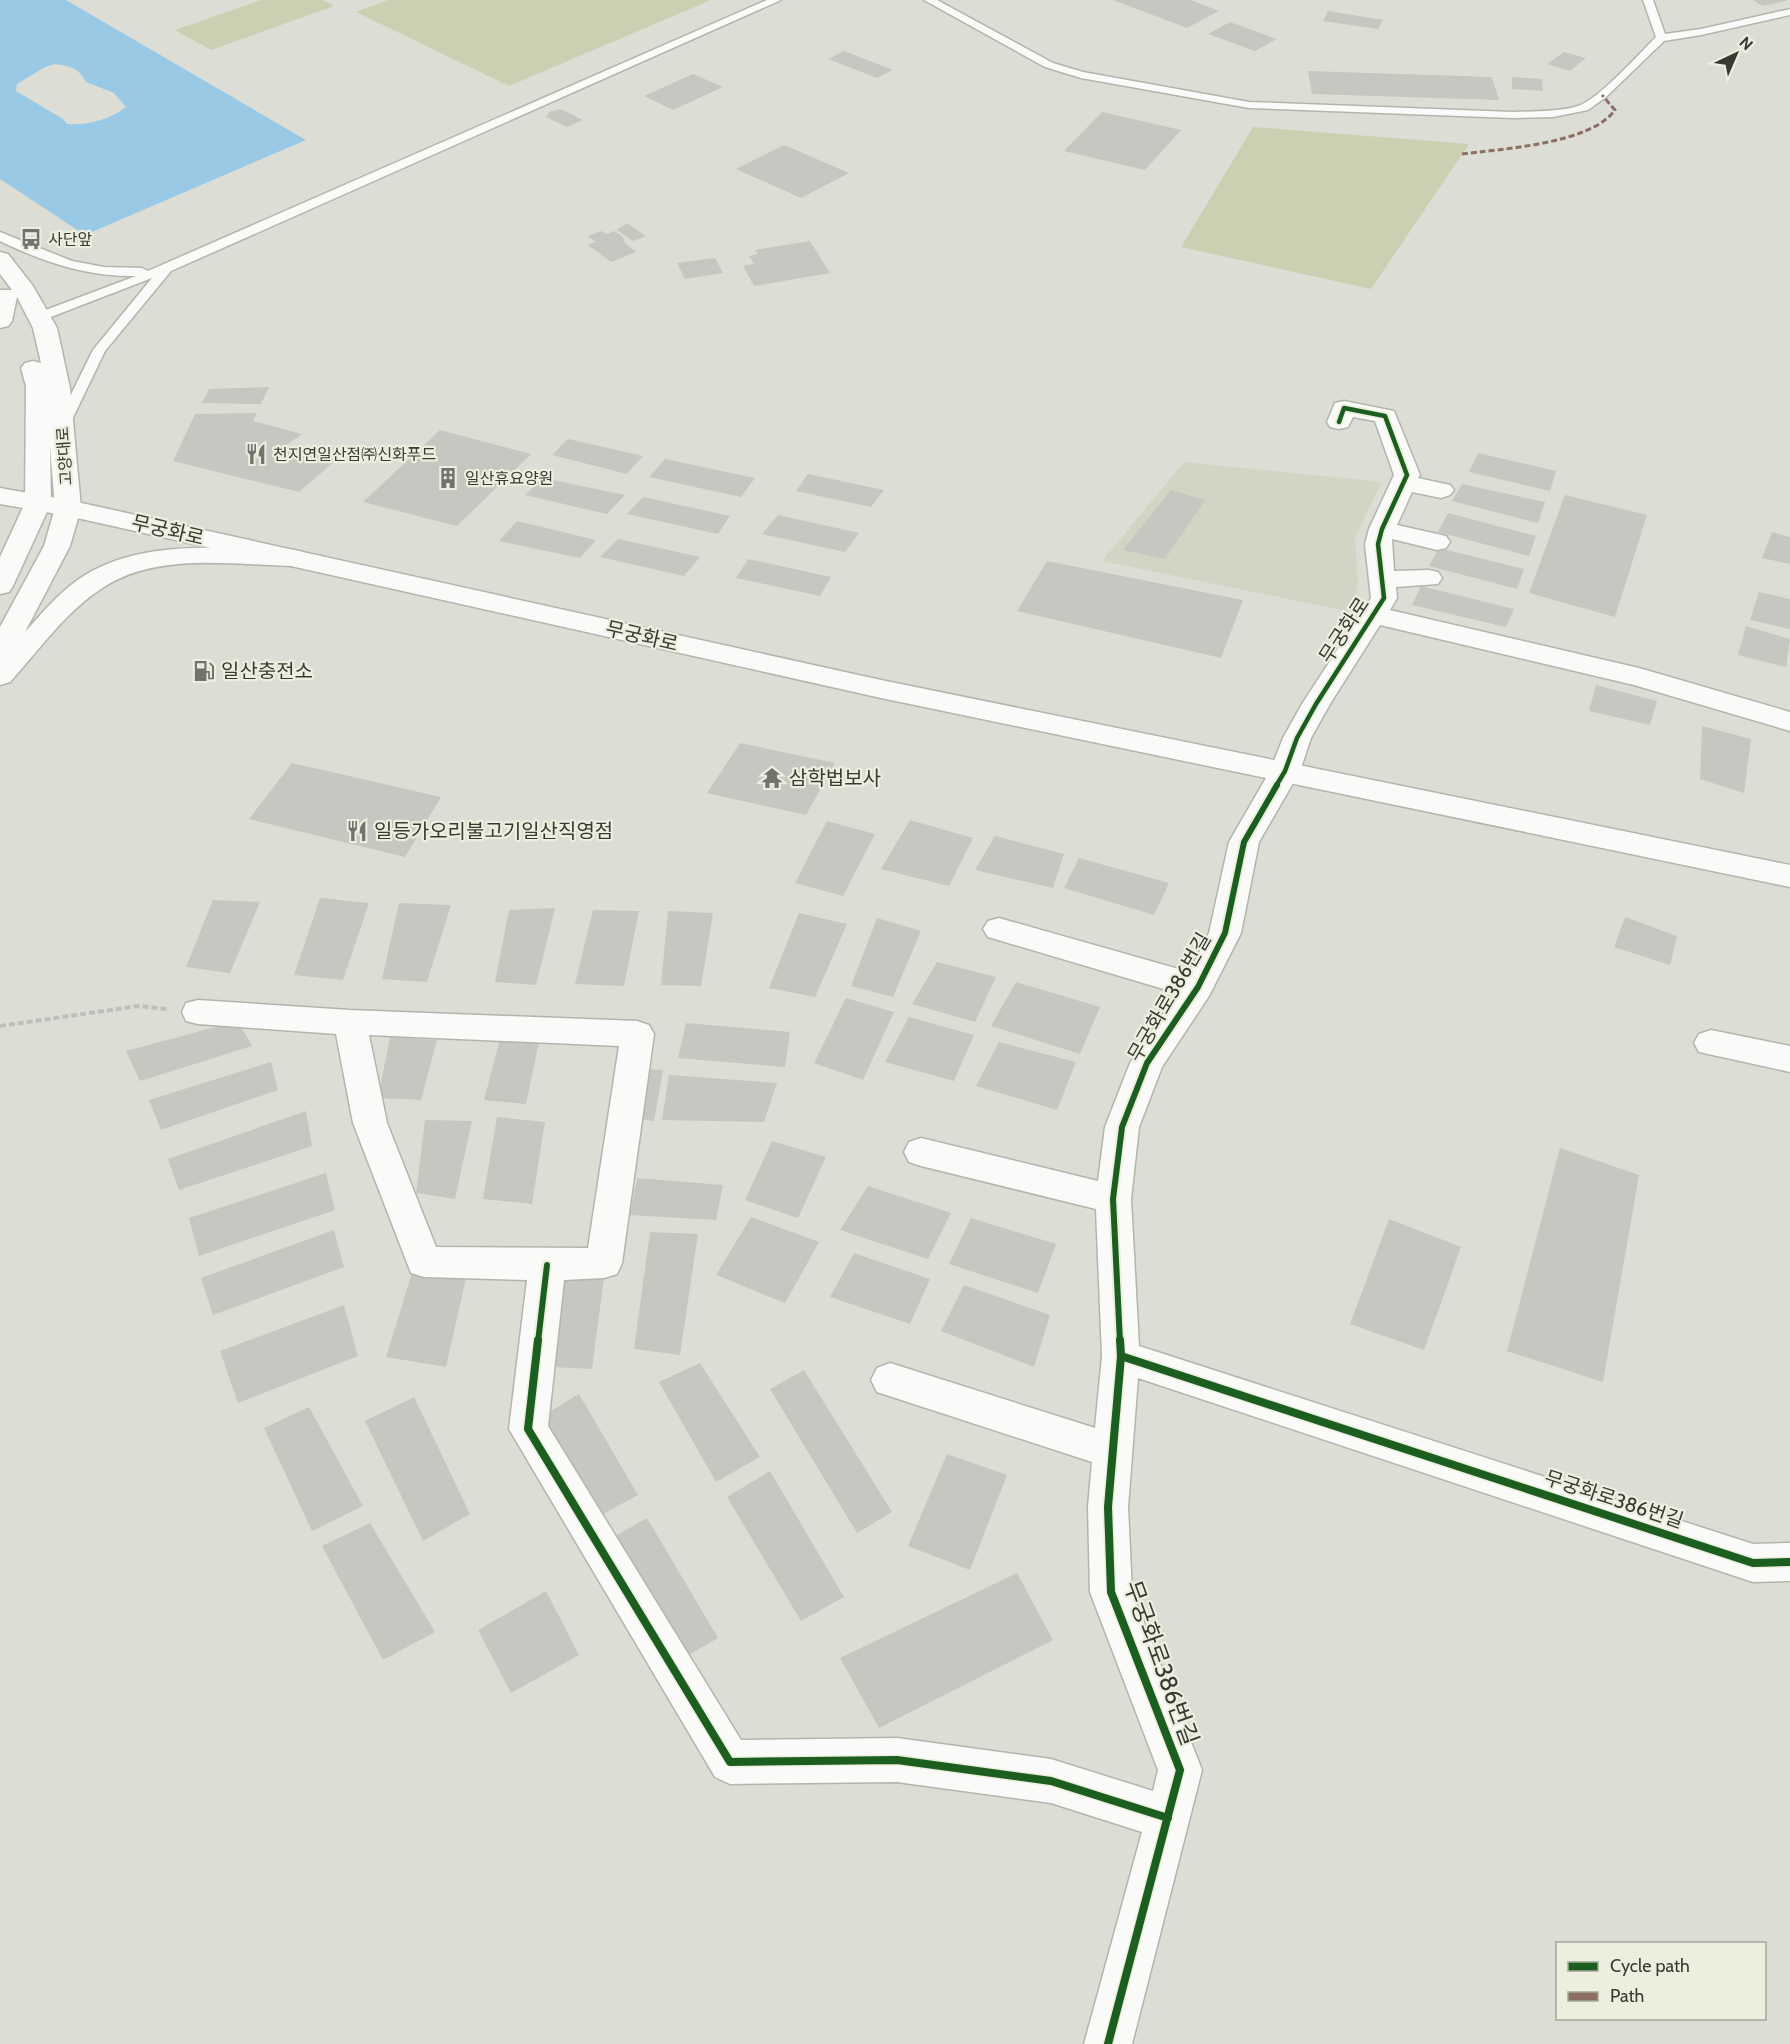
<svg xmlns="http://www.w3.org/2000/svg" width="1790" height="2044" viewBox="0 0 1790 2044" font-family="Cabin,'Noto Sans KR',sans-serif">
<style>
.built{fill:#d2d5c4}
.green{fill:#cad0b2}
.water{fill:#9ac9e6;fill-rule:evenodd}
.building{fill:#c6c7c0}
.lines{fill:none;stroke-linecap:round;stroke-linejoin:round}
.lane-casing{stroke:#b3b5ad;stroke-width:3}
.street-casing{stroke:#b3b5ad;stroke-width:3}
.secondary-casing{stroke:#b3b5ad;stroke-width:3}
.primary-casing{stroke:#b3b5ad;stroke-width:3}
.path{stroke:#bebfbc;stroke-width:4;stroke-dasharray:6 3;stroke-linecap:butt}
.lane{fill:#fafaf9;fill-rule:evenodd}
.street{fill:#fafaf9;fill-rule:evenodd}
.secondary{fill:#fafaf9;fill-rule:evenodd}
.primary{fill:#fafaf9;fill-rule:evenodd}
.quiet{stroke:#8d6e63;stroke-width:3;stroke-dasharray:6 3;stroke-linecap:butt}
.cycleway-far2-casing{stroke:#ecefde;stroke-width:8}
.cycleway-far1-casing{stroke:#ecefde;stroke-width:10}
.cycleway-casing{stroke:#ecefde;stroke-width:11}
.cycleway-far2{stroke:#1b5e20;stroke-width:4.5}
.cycleway-far1{stroke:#1b5e20;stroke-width:6}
.cycleway{stroke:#1b5e20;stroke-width:8}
.labels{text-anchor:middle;stroke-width:4.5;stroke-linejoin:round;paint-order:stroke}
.far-poi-label{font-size:16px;fill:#393a34;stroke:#ecefde;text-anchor:start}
.far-street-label{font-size:16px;fill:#393a34;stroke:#ecefde}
.street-label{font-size:20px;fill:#393a34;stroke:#ecefde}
.poi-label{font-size:20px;fill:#393a34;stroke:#ecefde;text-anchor:start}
.near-street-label{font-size:24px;fill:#393a34;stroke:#ecefde}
</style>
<rect width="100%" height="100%" fill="#dcded5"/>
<!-- built -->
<path class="built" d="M1184,462L1382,482L1355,537L1358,583L1352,612L1102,561Z"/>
<!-- green -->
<path class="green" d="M261,0H323L334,6L211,50L175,30Z
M388,0H711L509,86L356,12Z
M1253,127L1469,144L1371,289L1181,247Z"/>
<!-- water -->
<path class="water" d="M0,0H66L306,140L85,235L0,179ZM55,64C70,66 79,68 86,82L114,93L126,107C111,119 86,126 67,124L63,119L16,91L17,84L45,67Z"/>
<!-- building -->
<path class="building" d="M1113,0H1191L1219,11L1187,28Z
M1753,0H1785L1786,1L1763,6Z
M1328,11L1383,20L1378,29L1323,21Z
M1230,22L1277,39L1255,51L1208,34Z
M844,51L893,70L877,78L828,59Z
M1564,52L1586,58L1570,71L1547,64Z
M1308,71L1492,77L1499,100L1312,94Z
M693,74L723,87L673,110L644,96Z
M1512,77L1542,79L1543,91L1512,89Z
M561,109L583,120L567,127L546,117L549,112Z
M1102,112L1181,130L1145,170L1064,151Z
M784,145L849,173L801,198L736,169Z
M627,223L646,236L633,241L617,230Z
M601,231L607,234L614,231L622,236L626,244L636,252L611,262L588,245L596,242L588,236Z
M810,241L830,273L754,286L743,266L754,264L749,256L758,254L755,250Z
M715,258L723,273L685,279L677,263Z
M269,387L261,404L202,403L209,389Z
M257,413L253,421L302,434L285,446L337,459L299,492L173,461L195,414Z
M440,430L531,454L457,526L363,502Z
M568,439L643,456L627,474L552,455Z
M1478,453L1556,471L1550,491L1469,472Z
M665,459L755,478L741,497L649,477Z
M808,474L884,490L871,507L796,491Z
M543,478L625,495L607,514L525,495Z
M1462,484L1545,502L1538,523L1452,501Z
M1171,490L1205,500L1165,559L1123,550Z
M1565,495L1647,515L1615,617L1529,593Z
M643,497L730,516L718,534L627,514Z
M1448,513L1536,536L1529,556L1438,532Z
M778,515L859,533L845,552L762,534Z
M517,521L596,540L580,558L499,541Z
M1772,532L1790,537V564L1762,558Z
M618,539L700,557L684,576L600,557Z
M1439,548L1524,569L1517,589L1429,566Z
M748,559L831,577L820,596L736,578Z
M1047,561L1243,600L1221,658L1017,611Z
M1421,586L1514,609L1506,627L1412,605Z
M1759,592L1790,599V629L1750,620Z
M1746,626L1790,639L1786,667L1738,655Z
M1596,685L1657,701L1650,725L1589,711Z
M1702,726L1751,739L1744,793L1700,779Z
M740,743L835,763L806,815L707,793Z
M292,763L441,797L405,857L249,819Z
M910,820L973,838L949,886L881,869Z
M827,821L875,834L843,896L795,883Z
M995,836L1064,854L1053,888L975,870Z
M1079,858L1169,883L1154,915L1064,888Z
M320,898L369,903L343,980L294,975Z
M213,900L260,902L230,973L186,967Z
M399,903L451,905L427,982L382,979Z
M555,908L536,985L495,982L509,910Z
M593,910L639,911L624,986L575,984Z
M668,911L713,913L701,986L661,985Z
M799,913L847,924L815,997L769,988Z
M1625,917L1677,936L1670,965L1614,947Z
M877,918L921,931L893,997L851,986Z
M937,962L996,977L975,1022L912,1004Z
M1016,982L1100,1007L1080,1054L991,1026Z
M846,998L894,1012L863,1080L814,1063Z
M909,1017L974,1035L954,1081L885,1062Z
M238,1021L252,1046L140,1081L126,1051Z
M686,1023L790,1032L785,1067L678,1058Z
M390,1037L437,1040L421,1100L378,1098Z
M500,1039L539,1042L526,1104L484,1100Z
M999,1042L1076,1062L1057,1110L976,1086Z
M271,1062L278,1090L161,1130L149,1100Z
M643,1069L663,1070L654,1121L635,1119Z
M669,1075L777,1083L764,1122L662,1120Z
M306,1111L312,1146L179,1190L168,1159Z
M497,1117L545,1122L532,1204L483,1199Z
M425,1120L472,1121L455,1199L416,1193Z
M772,1141L826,1157L798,1218L745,1200Z
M1560,1148L1639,1175L1603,1382L1507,1351Z
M326,1173L335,1210L199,1256L189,1218Z
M637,1178L723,1185L716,1220L630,1215Z
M868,1186L951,1213L928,1259L840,1230Z
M751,1217L819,1242L785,1303L716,1275Z
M971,1218L1056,1244L1038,1293L949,1264Z
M1389,1219L1461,1247L1424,1350L1350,1324Z
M334,1230L344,1267L213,1315L201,1278Z
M650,1232L698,1234L680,1355L634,1349Z
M854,1253L930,1279L910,1324L830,1297Z
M412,1273L466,1278L446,1367L386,1357Z
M565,1278H604L592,1369L552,1367Z
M964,1285L1050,1315L1034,1367L941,1331Z
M344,1305L358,1356L238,1403L220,1351Z
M700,1363L760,1457L716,1482L659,1382Z
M804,1370L892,1512L857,1533L770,1389Z
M579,1394L638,1495L596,1518L541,1417Z
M414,1397L470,1514L423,1541L365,1421Z
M309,1407L363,1506L312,1531L264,1428Z
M947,1454L1007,1475L970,1570L908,1546Z
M770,1471L844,1597L801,1621L727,1497Z
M647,1518L718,1638L683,1658L612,1538Z
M370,1523L435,1632L383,1660L322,1546Z
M1017,1573L1053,1640L879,1728L840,1658Z
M546,1591L579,1655L511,1693L478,1630Z"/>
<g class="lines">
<defs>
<path id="lane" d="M767,0H781L171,271L105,351L67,430H57L55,427L93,350L152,278L43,320H35L33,317L35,314L136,276C87,277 43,262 0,241V232L72,261L104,267L142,268L148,271Z
M924,0H937L1053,63L1083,72L1249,102L1513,112C1535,111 1558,112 1578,106C1599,99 1639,54 1656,37L1643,0H1653L1665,34L1701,29L1790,9V15L1701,35L1664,41L1606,97L1588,110L1553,117L1513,118L1249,108L1081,78L1045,67Z"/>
<path id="street" d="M1344,401L1394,411L1420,475L1418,478L1450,485L1454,490L1450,495L1441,498L1412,492L1397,525L1446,536L1450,542L1446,548L1437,550L1392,539L1394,571L1429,570L1438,572L1442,578L1438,584L1396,587L1397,598L1390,610L1639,668L1790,712V731L1634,685L1380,625L1330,704L1311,738L1300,771L1259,842L1241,933L1209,996L1162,1067L1139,1127L1131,1199L1139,1346L1753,1544L1790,1543V1581L1753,1582L1138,1378L1128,1507L1132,1592L1202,1770L1132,2044H1084L1142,1832L1051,1803L897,1782L730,1784L715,1777L509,1429L527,1280L424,1277L411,1273L353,1123L336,1034L198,1024L186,1021L182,1012L186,1003L198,1000L350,1010L637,1021L649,1025L654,1034L622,1263L617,1274L604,1278L564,1280L548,1426L741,1740L897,1738L1051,1759L1153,1791L1158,1770L1090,1592L1088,1507L1092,1462L877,1392L871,1380L877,1368L890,1363L1095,1428L1102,1356L1096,1209L921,1166L909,1162L904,1152L909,1142L921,1138L1098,1181L1105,1127L1130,1063L1177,993L988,937L983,929L988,921L999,918L1189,972L1209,933L1229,842L1270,771L1283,738L1302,704L1371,598L1365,544L1369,529L1394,475L1375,421L1353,417L1348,427L1339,429L1330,427L1327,422L1335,403ZM369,1035L619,1046L588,1248L436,1247L387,1123Z
M1711,1030L1790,1046V1072L1699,1052L1694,1043L1699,1034Z"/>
<path id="secondary" d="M0,488L68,500L881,680L1790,865V887L881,698L68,516L0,504Z"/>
<path id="primary" d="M0,252L8,254L33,286L57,328L70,388L81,508L70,546L25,632C43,612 62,589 85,575C146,538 226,549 294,550L303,552L307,558L303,564L294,566C233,565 158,552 104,587C67,610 39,650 10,682L0,685V627L44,546L55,508L50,446L51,503L13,586L9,592L0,594V557L25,503L26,386L21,368L25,363L33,361L41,363L33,328L17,297L12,321L8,326L0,328V290H12L0,274Z"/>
</defs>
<!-- lane casing -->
<use href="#lane" class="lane-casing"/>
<!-- street casing -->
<use href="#street" class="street-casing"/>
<!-- secondary casing -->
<use href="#secondary" class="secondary-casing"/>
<!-- primary casing -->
<use href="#primary" class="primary-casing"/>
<!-- path -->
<path class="path" d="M0,1026L138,1006L167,1009"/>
<!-- lane -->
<use href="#lane" class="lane"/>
<!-- street -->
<use href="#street" class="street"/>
<!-- secondary -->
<use href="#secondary" class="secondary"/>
<!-- primary -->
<use href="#primary" class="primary"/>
<!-- quiet -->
<path class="quiet" d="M1462,154C1501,149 1591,144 1615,110L1602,95"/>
<defs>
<path id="cycleway-far2" d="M1276,786L1285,771L1297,738L1316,704L1384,598L1378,544L1382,529L1407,475L1385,416L1344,408L1339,422"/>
<path id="cycleway-far1" d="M538,1342L547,1265
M1120,1342L1113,1199L1122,1127L1147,1063L1198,987L1225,933L1244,842L1277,785"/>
<path id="cycleway" d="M538,1340L528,1429L730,1762L897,1760L1051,1781L1168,1818
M1121,1356L1753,1563L1790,1562
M1108,2044L1180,1770L1111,1592L1108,1507L1121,1356L1120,1340"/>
</defs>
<!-- cycleway-far2 casing -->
<use href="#cycleway-far2" class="cycleway-far2-casing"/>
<!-- cycleway-far1 casing -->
<use href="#cycleway-far1" class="cycleway-far1-casing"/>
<!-- cycleway casing -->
<use href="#cycleway" class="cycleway-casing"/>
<!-- cycleway-far2 -->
<use href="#cycleway-far2" class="cycleway-far2"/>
<!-- cycleway-far1 -->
<use href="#cycleway-far1" class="cycleway-far1"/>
<!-- cycleway -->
<use href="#cycleway" class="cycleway"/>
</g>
<!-- icons -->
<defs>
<symbol id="bus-bare" viewBox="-9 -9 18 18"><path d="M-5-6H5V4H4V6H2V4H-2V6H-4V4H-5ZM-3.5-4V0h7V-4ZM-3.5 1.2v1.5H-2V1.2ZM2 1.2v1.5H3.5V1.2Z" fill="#72736c" stroke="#ecefde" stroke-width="2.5" paint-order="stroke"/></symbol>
<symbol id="restaurant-bare" viewBox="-9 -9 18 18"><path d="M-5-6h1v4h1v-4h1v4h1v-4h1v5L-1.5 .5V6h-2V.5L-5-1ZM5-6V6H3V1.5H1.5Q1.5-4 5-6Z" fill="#72736c" stroke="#ecefde" stroke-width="2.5" paint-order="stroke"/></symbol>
<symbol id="building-bare" viewBox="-9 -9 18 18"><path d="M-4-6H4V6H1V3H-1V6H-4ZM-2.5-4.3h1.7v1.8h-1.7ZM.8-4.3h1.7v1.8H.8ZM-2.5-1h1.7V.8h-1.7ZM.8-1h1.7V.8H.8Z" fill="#72736c" stroke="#ecefde" stroke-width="2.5" paint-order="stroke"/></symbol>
<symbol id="fuel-bare" viewBox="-9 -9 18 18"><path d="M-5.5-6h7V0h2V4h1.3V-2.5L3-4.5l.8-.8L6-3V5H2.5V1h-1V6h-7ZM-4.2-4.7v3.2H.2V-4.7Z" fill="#72736c" stroke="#ecefde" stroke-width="2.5" paint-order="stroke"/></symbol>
<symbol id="temple-bare" viewBox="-9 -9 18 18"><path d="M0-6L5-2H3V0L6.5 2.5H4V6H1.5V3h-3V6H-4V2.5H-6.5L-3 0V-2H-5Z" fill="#72736c" stroke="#ecefde" stroke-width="2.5" paint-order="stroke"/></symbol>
</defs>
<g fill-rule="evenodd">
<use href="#bus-bare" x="16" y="224" width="30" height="30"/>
<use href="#restaurant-bare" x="241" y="439" width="30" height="30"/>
<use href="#building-bare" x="433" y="463" width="30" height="30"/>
<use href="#fuel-bare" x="189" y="656" width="30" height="30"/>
<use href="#temple-bare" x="757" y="763" width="30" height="30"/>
<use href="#restaurant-bare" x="342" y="816" width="30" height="30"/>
</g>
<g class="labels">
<!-- far-poi labels -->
<g class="far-poi-label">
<text x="48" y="245">사단앞</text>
<text x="273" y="460">천지연일산점㈜신화푸드</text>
<text x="465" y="484">일산휴요양원</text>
</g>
<!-- far-street labels -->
<g class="far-street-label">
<text transform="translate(64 456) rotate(-94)" y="6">고양대로</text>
</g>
<!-- street labels -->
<g class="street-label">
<text transform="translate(168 530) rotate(13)" y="7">무궁화로</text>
<text transform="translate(1344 630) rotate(-57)" y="7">무궁화로</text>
<text transform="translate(642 636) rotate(13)" y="7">무궁화로</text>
<text transform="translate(1169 997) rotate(-60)" y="7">무궁화로386번길</text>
<text transform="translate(1614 1499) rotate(18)" y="7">무궁화로386번길</text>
</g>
<!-- poi labels -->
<g class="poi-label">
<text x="221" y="678">일산충전소</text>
<text x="789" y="785">삼학법보사</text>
<text x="374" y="838">일등가오리불고기일산직영점</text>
</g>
<!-- near-street labels -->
<g class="near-street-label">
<text transform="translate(1161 1663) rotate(70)" y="8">무궁화로386번길</text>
</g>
</g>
<!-- legend -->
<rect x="1556" y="1942" width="210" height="78" fill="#ecefde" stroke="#a4a79a" stroke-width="1.5"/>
<rect x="1568" y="1962" width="30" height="9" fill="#1b5e20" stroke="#a4a79a" stroke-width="1.5"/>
<text x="1610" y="1972" font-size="18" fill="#393a34">Cycle path</text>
<rect x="1568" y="1992" width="30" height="9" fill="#8d6e63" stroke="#a4a79a" stroke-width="1.5"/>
<text x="1610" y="2002" font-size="18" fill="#393a34">Path</text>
<!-- north arrow -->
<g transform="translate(1736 54) rotate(44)" stroke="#ecefde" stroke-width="4.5" paint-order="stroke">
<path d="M0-4.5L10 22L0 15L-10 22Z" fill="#393a34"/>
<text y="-9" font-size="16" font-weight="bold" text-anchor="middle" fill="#393a34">N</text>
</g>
</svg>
